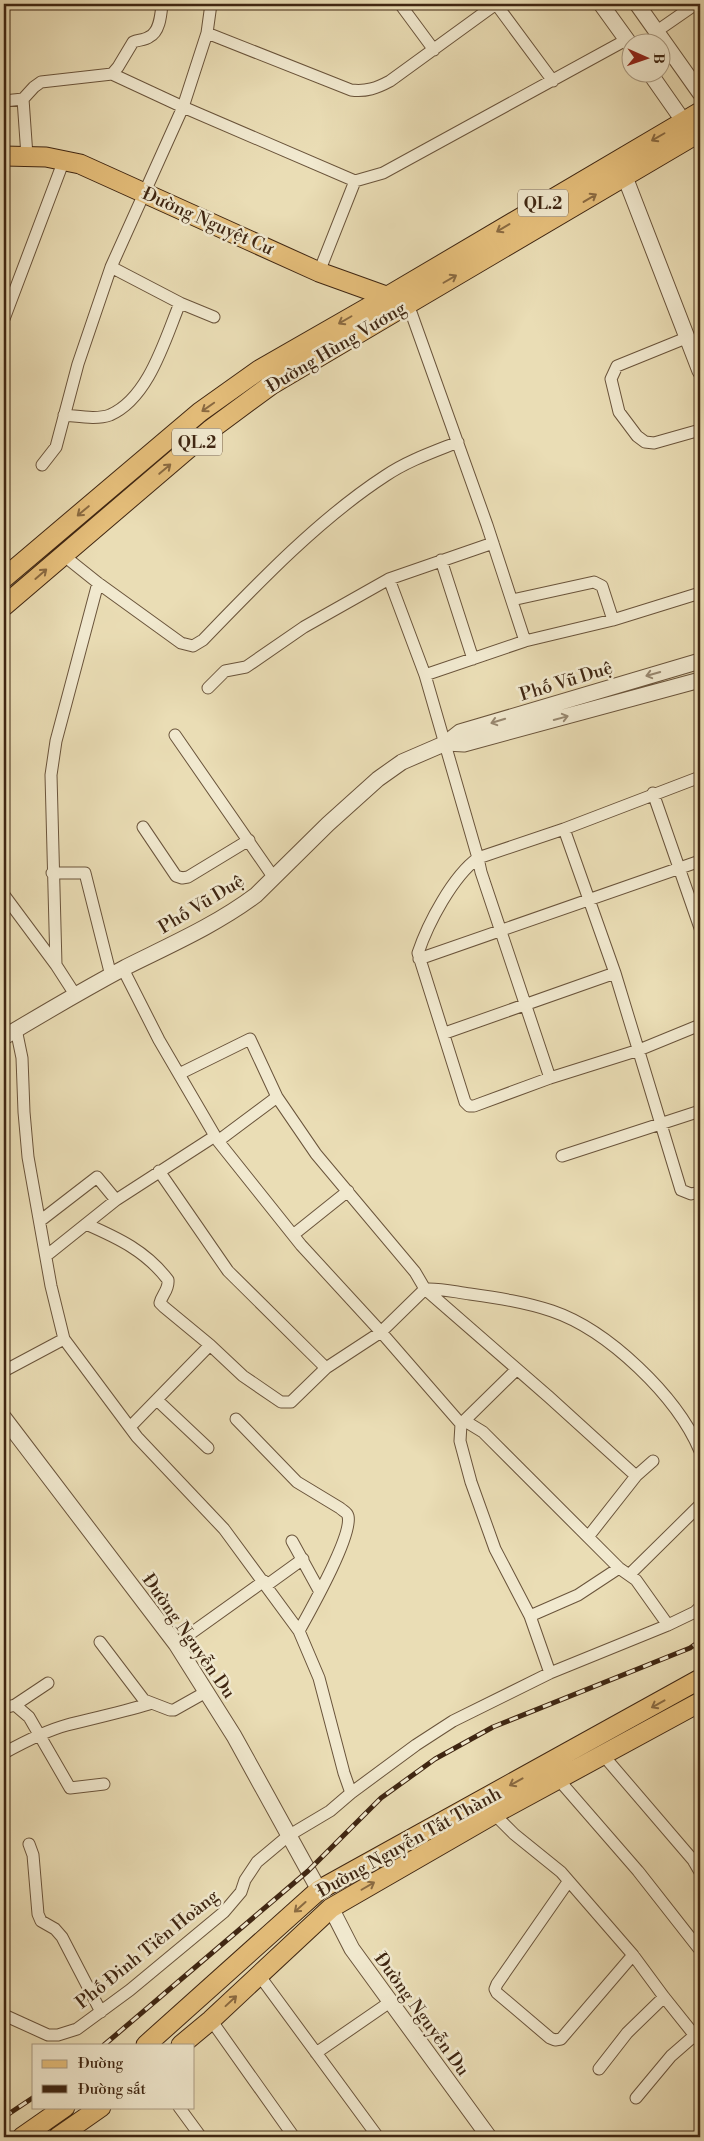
<svg xmlns="http://www.w3.org/2000/svg" width="704" height="2141" viewBox="0 0 704 2141" font-family="'Libre Bodoni',serif">
<style>
.lines{fill:none;stroke-linecap:round;stroke-linejoin:round}
.minor-casing{stroke:#6a543b;stroke-width:13}
.tertiary-casing{stroke:#6a543b;stroke-width:17}
.primary-casing{stroke:#3f2612;stroke-width:21}
.trunk-casing{stroke:#3f2612;stroke-width:21}
.minor{stroke:#f1e9cf;stroke-width:11}
.tertiary{stroke:#f1e9cf;stroke-width:15}
.primary{stroke:#e5be7a;stroke-width:19}
.trunk{stroke:#e5be7a;stroke-width:19}
.rail-casing{stroke:#3f2612;stroke-width:5}
.rail{stroke:#f1e9cf;stroke-width:3;stroke-dasharray:9;stroke-linecap:butt}
.oneway{stroke:#8a6a41}
.oneway2{stroke:#988870}
.labels{text-anchor:middle;stroke-width:5;stroke-linejoin:round;paint-order:stroke}
.shield{fill:#f1e9cf;stroke:#74604b;stroke-width:1}
.shield-label{font-size:16px;font-weight:bold;fill:#3f2612}
.street-label{font-size:18px;fill:#3f2612;stroke:#f1e9cf}
</style>
<rect width="100%" height="100%" fill="#eaddb5"/>
<filter id="stains"><feTurbulence type="fractalNoise" baseFrequency=".004" numOctaves="4"/><feColorMatrix values="0 0 0 0 .2 0 0 0 0 .09 0 0 0 0 .02 0 0 0 .5 -.17"/></filter>
<radialGradient id="worn" r=".72"><stop offset=".6" stop-color="#630" stop-opacity="0"/><stop offset="1" stop-color="#630" stop-opacity=".3"/></radialGradient>
<g class="lines">
<defs>
<path id="minor" d="M400,4L434,50
M657,31L696,4
M207,33L351,90C366,92 377,88 390,81L496,4L553,81
M112,74L118,67L133,42C138,40 145,40 149,37C160,32 161,14 162,4
M4,101L23,99
M27,156L23,99L34,87L41,82L112,74L183,107L355,181L383,173L626,40
M319,272L355,181
M180,303L214,317
M408,304L487,525L525,641
M4,319L64,160
M686,338L617,366L611,379L619,412L637,436L645,442L654,443L700,430
M64,415C78,416 96,420 110,415C149,398 165,339 180,303L111,267
M42,465L56,447L78,364L111,267L183,107L207,33L211,4
M63,555L98,583L181,643L193,646L203,640C258,583 319,519 385,476C407,461 433,452 458,442
M441,560L473,659
M389,579L425,675L478,858L481,872L550,1078
M512,600L594,582L602,586L613,620
M425,675L525,641L613,620L700,593
M208,688L225,671L246,667L304,627L389,579L493,543
M175,735L274,878
M700,777L564,829L478,858C453,876 428,923 418,953L465,1102L469,1106H474L550,1078L639,1050L700,1025
M653,793L700,928
M143,827L176,876L182,878L188,877L249,840
M564,829L615,973L681,1190L691,1194L700,1192
M52,873H85L111,976
M4,895L56,965L76,996
M419,959L700,861
M56,965L51,775L56,741L98,583
M123,969L159,1040L218,1141L301,1245L381,1332L461,1424L460,1441L471,1482L495,1549L530,1616L550,1673
M16,1029L22,1058L24,1112L28,1157L51,1286L64,1339L137,1437L224,1529L299,1631L319,1678L344,1773L351,1793
M445,1033L615,973
M179,1074L250,1039L277,1097L316,1154L415,1272L425,1289L549,1397L636,1476L653,1461
M218,1141L277,1097
M562,1156L700,1111
M40,1221L97,1177L116,1200
M86,1224C118,1238 146,1251 168,1280C169,1290 162,1294 160,1303L164,1307L210,1345L243,1376L281,1402H291L326,1368L228,1271L159,1171
M293,1235L348,1191
M46,1256L116,1200L215,1136
M326,1368L381,1332L425,1289C440,1288 455,1292 470,1294C498,1298 525,1302 552,1311C608,1330 677,1396 700,1451
M4,1371L64,1339
M157,1400L208,1448
M236,1419L297,1482L340,1508C343,1511 347,1512 348,1516C353,1535 310,1611 299,1631
M461,1424L516,1370
M130,1427L210,1345
M588,1537L636,1476
M292,1541L320,1592
M630,1574L700,1505
M267,1585L303,1559
M530,1616L578,1595L619,1568
M668,1625L695,1612L700,1607
M100,1642L144,1700L170,1710H174L206,1692
M176,1644L264,1581
M15,1705L48,1683
M4,1708L15,1705L29,1717L70,1788L104,1784
M4,1753C24,1742 45,1731 67,1725C95,1718 122,1712 149,1704
M603,1755L693,1860L700,1872
M558,1779L638,1871L700,1950
M494,1814L514,1834L561,1872L633,1955L664,1997L700,2042
M29,1844L33,1855L38,1914L41,1921L55,1929L62,1937L101,2012
M568,1882L497,1984L495,1989L497,1993L550,2038L555,2040L561,2039L633,1955
M259,1975L378,2137
M4,2015L48,2035H58L77,2029L130,1990L224,1912L241,1892L245,1880L257,1862L288,1836L330,1811L351,1793L416,1745L453,1721L550,1673L668,1625L636,1580L619,1568L483,1432L465,1421
M211,2020L294,2137
M316,2053L390,2002
M599,2069L627,2033L664,1997
M636,2098L671,2056L695,2035
M179,2107L201,2137"/>
<path id="tertiary" d="M601,4L632,47
M637,4L700,93
M649,72L684,122
M625,177L700,371
M446,743L464,744L700,680
M4,1037C44,1013 85,989 126,967C170,945 216,925 256,895L328,824L378,779L402,762L446,743L460,732L700,661
M4,1418L176,1644L234,1736L319,1890
M331,1908L352,1949L489,2137"/>
<path id="primary" d="M4,578L200,412L259,370L388,296
M4,606L210,430L271,385L408,304
M146,2045L319,1890L700,1679
M181,2045L211,2020L331,1908L494,1814L700,1702
M22,2137L65,2107
M58,2137L101,2107"/>
<path id="trunk" d="M4,156L46,157L80,164L319,272L408,304L700,132
M388,296L700,112"/>
</defs>
<!-- minor casing -->
<use href="#minor" class="minor-casing"/>
<!-- tertiary casing -->
<use href="#tertiary" class="tertiary-casing"/>
<!-- primary casing -->
<use href="#primary" class="primary-casing"/>
<!-- trunk casing -->
<use href="#trunk" class="trunk-casing"/>
<!-- minor -->
<use href="#minor" class="minor"/>
<!-- tertiary -->
<use href="#tertiary" class="tertiary"/>
<!-- primary -->
<use href="#primary" class="primary"/>
<!-- trunk -->
<use href="#trunk" class="trunk"/>
<defs>
<path id="rail" d="M104,2045L308,1871L381,1798L435,1759L493,1727L690,1648L700,1641
M4,2117L34,2097"/>
</defs>
<!-- rail casing -->
<use href="#rail" class="rail-casing"/>
<!-- rail -->
<use href="#rail" class="rail"/>
</g>
<!-- one-way arrows -->
<defs><path id="oneway-shaft" d="M-6 0H5M1.5-3L5.5 0L1.5 3" fill="none" stroke-width="1.6" stroke-linecap="round" stroke-linejoin="round" transform="scale(1.25)"/></defs>
<g class="oneway">
<use href="#oneway-shaft" transform="translate(658 137) rotate(150)"/>
<use href="#oneway-shaft" transform="translate(590 198) rotate(-31)"/>
<use href="#oneway-shaft" transform="translate(503 228) rotate(149)"/>
<use href="#oneway-shaft" transform="translate(450 279) rotate(-30)"/>
<use href="#oneway-shaft" transform="translate(345 320) rotate(150)"/>
<use href="#oneway-shaft" transform="translate(208 407) rotate(145)"/>
<use href="#oneway-shaft" transform="translate(165 469) rotate(-40)"/>
<use href="#oneway-shaft" transform="translate(83 511) rotate(140)"/>
<use href="#oneway-shaft" transform="translate(41 574) rotate(-41)"/>
<use href="#oneway-shaft" transform="translate(658 1704) rotate(151)"/>
<use href="#oneway-shaft" transform="translate(516 1782) rotate(151)"/>
<use href="#oneway-shaft" transform="translate(368 1886) rotate(-30)"/>
<use href="#oneway-shaft" transform="translate(300 1907) rotate(138)"/>
<use href="#oneway-shaft" transform="translate(231 2001) rotate(-43)"/>
</g>
<g class="oneway2">
<use href="#oneway-shaft" transform="translate(653 674) rotate(164)"/>
<use href="#oneway-shaft" transform="translate(561 718) rotate(-15)"/>
<use href="#oneway-shaft" transform="translate(498 721) rotate(163)"/>
</g>
<g class="labels">
<!-- shield labels -->
<g class="shield">
<rect x="518" y="189.5" width="50" height="27" rx="4"/>
<rect x="172" y="428.5" width="50" height="27" rx="4"/>
</g>
<g class="shield-label">
<text x="543" y="209">QL.2</text>
<text x="197" y="448">QL.2</text>
</g>
<!-- street labels -->
<g class="street-label">
<text transform="translate(208 221) rotate(24)" y="6">Đường Nguyệt Cư</text>
<text transform="translate(336 347) rotate(-31)" y="6">Đường Hùng Vương</text>
<text transform="translate(566 681) rotate(-17)" y="6">Phố Vũ Duệ</text>
<text transform="translate(201 904) rotate(-31)" y="6">Phố Vũ Duệ</text>
<text transform="translate(189 1636) rotate(55)" y="6">Đường Nguyễn Du</text>
<text transform="translate(409 1842) rotate(-29)" y="6">Đường Nguyễn Tất Thành</text>
<text transform="translate(147 1949) rotate(-39)" y="6">Phố Đinh Tiên Hoàng</text>
<text transform="translate(422 2014) rotate(54)" y="6">Đường Nguyễn Du</text>
</g>
</g>
<!-- margin -->
<rect width="704" height="2141" fill="none" stroke="#eaddb5" stroke-width="20"/>
<rect x="5" y="5" width="694" height="2131" fill="none" stroke="#3f2612" stroke-width="2.5"/>
<rect x="10" y="10" width="684" height="2121" fill="none" stroke="#3f2612"/>
<!-- legend -->
<rect x="32" y="2044" width="162" height="65" fill="#f1e9cf" stroke="#aa9b83"/>
<rect x="42" y="2060" width="25" height="8" fill="#e5be7a" stroke="#aa9b83"/>
<text x="78" y="2068" font-size="15" fill="#3f2612">Đường</text>
<rect x="42" y="2085" width="25" height="8" fill="#3f2612" stroke="#aa9b83"/>
<text x="78" y="2094" font-size="15" fill="#3f2612">Đường sắt</text>
<!-- north arrow -->
<g transform="translate(646 58) rotate(92)"><circle r="24" fill="#f1e9cf" stroke="#aa9b83"/>
<path d="M0-4L9 19L0 12L-9 19Z" fill="#8f2418"/>
<text y="-8" font-size="14" font-weight="bold" text-anchor="middle" fill="#3f2612">B</text>
</g>
<rect width="100%" height="100%" filter="url(#stains)"/>
<rect width="100%" height="100%" fill="url(#worn)"/>
</svg>
